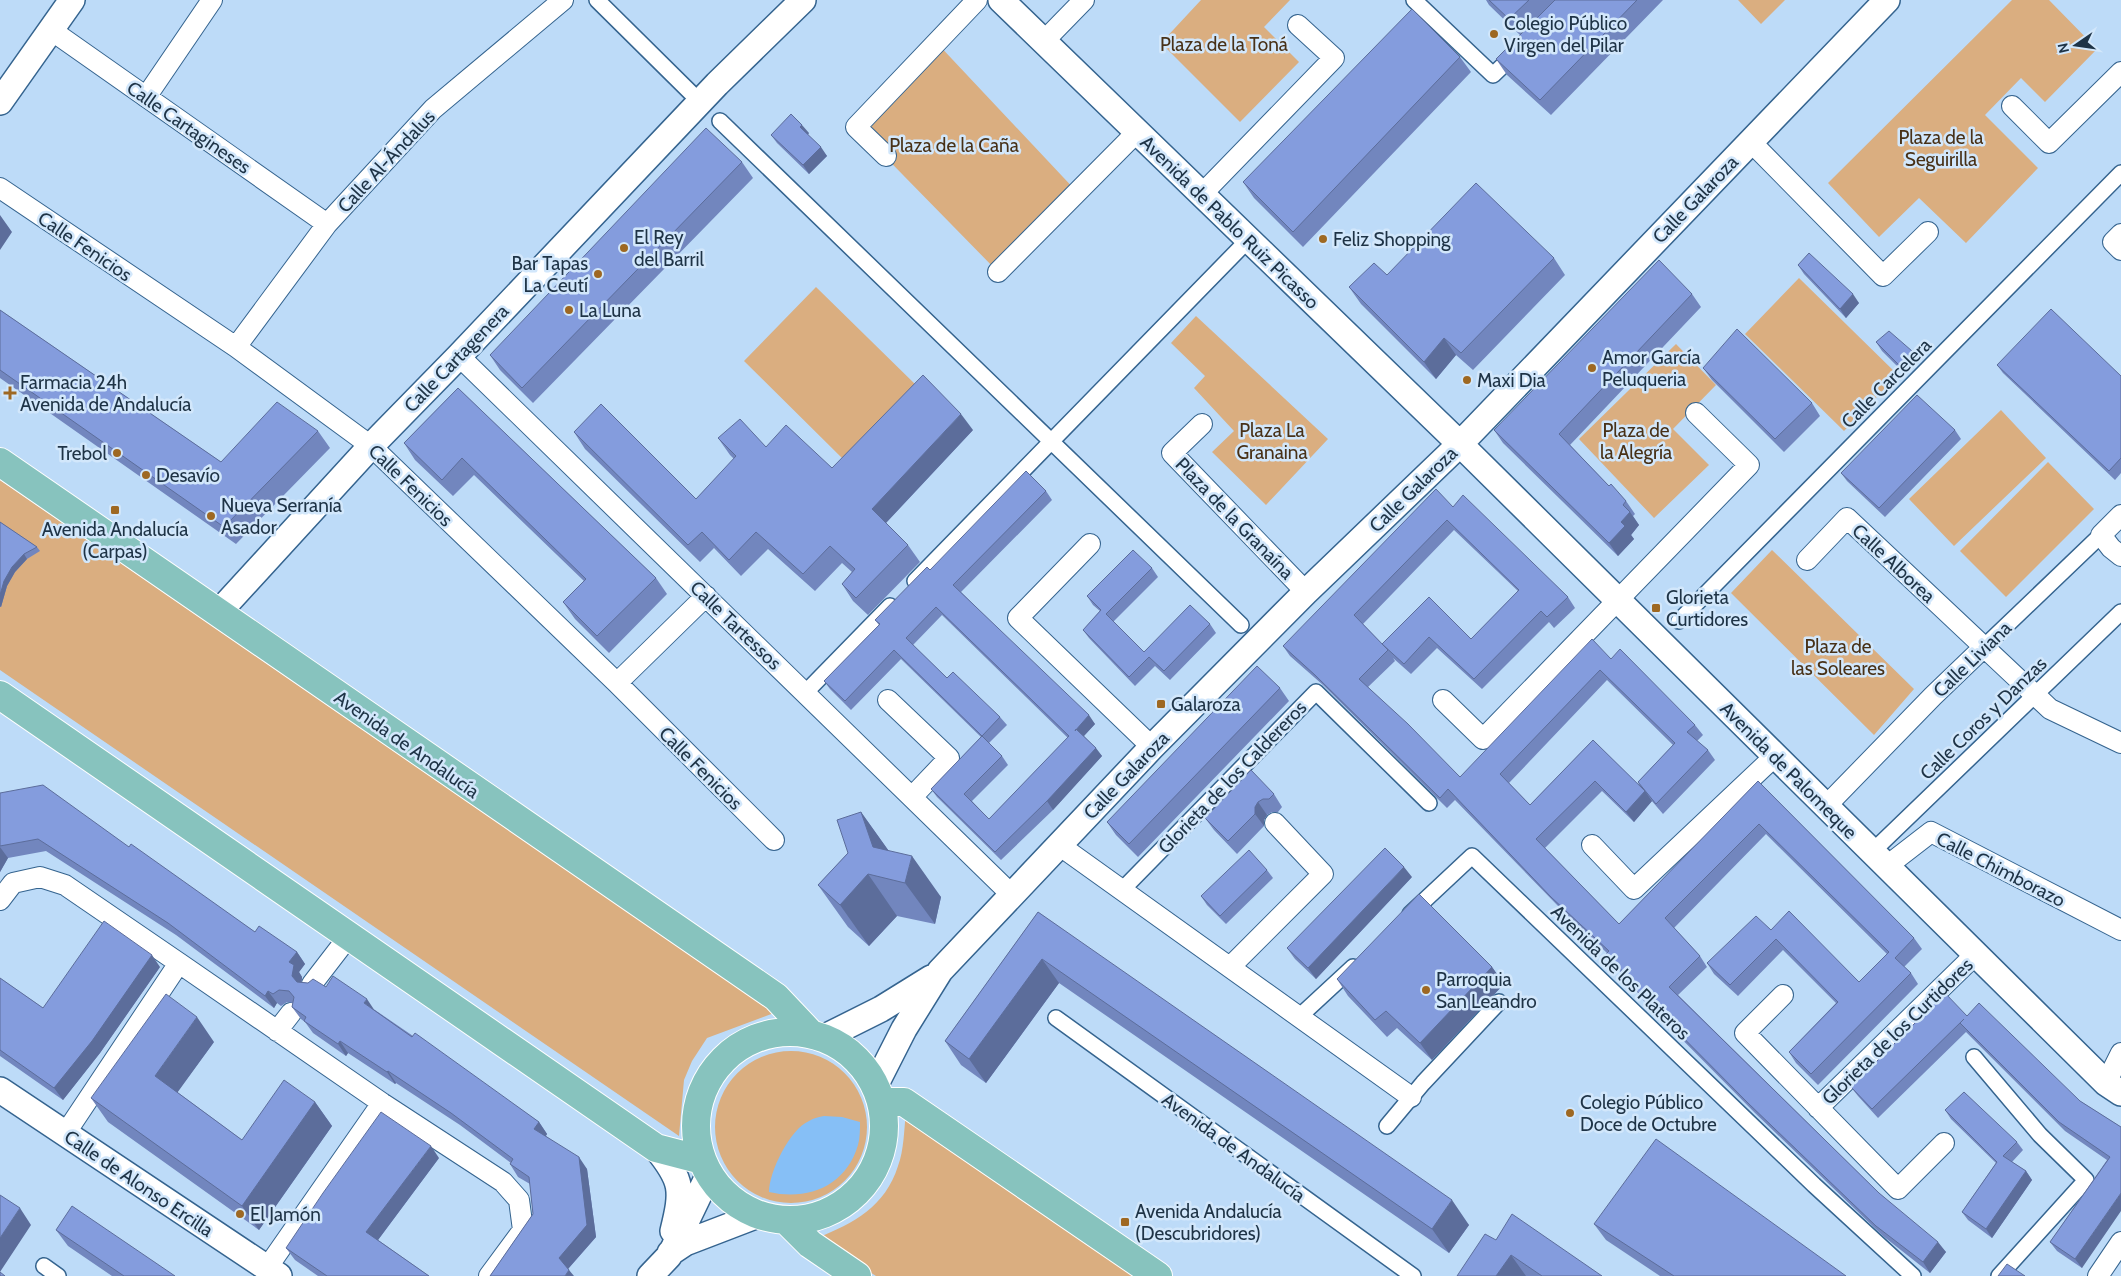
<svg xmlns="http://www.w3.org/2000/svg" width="2121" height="1276" viewBox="0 0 2121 1276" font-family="Cabin,sans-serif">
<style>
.green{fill:#daae80}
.water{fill:#86bff6}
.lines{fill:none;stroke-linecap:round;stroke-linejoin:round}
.pedestrian-casing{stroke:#35648f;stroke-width:18}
.minor-casing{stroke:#35648f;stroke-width:22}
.tertiary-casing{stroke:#35648f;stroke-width:28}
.primary-casing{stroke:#fff;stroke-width:30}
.pedestrian{stroke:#fff;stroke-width:15}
.minor{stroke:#fff;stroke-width:20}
.tertiary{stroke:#fff;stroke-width:25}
.primary{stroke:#87c3be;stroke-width:28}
.wall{fill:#7286be;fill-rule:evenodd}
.shaded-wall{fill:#5c6d9b}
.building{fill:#849cdd;stroke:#5c6d9b;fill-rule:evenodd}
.poi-dot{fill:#9e6822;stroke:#d2e7fb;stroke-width:2}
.labels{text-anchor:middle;stroke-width:5;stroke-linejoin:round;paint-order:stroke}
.poi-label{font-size:19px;fill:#1e3346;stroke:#d2e7fb;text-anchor:start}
.park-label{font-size:19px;fill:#483117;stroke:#d2e7fb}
.street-label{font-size:19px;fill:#1e3346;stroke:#d2e7fb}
</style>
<rect width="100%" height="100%" fill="#bddbf8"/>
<!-- green -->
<path class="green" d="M1201,0H1290L1264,27L1299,62L1240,122L1161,43Z
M1738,0H1785L1761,24Z
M2012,0H2049L2097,49L2045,102L2021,78L1985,115L2038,168L1966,243L1919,198L1879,237L1828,183Z
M936,42L1078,193L998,272L856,127Z
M1799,278L1898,375L1844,431L1745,334Z
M816,287L918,387L845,461L744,361Z
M1196,316L1328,439L1266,505L1212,452L1234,431L1194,388L1205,376L1171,343Z
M1676,344L1716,385L1673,429L1709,465L1654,518L1579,439Z
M2001,410L2046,458L1954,546L1909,499Z
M2048,462L2094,509L2006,597L1960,551Z
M0,480L774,1013L707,1038L692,1061L684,1080L679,1136L0,670Z
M1772,550L1914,689L1874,735L1731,593Z
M715 1127a76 76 0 1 1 152 0a76 76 0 1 1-152 0Z
M906,1112L1143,1276H876L817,1238C854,1223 885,1207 898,1166C904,1150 904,1129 906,1112Z"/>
<!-- water -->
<path class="water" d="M824,1116L842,1117L860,1122C860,1129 860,1138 858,1145C846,1186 808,1201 769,1192C769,1172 790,1129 809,1121C814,1118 819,1117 824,1116Z"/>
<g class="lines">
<defs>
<path id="pedestrian" d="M597,0L691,93
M1414,0L1493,75L1516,53
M720,121L1241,625
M915,581L1248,240
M1679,621L2121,173
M1984,647L2101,535
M805,693L890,606
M1872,852L2121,612
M1122,890L1316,692L1429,803
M1410,914L1472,856L1814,1185L1913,1276
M1300,1016L1353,967
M1056,1018L1413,1276
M1974,1057L2040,1135L2086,1180L1999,1276
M1387,1126L1423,1083L1499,1002
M44,1266L58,1276"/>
<path id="minor" d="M51,30L327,224
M1044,41L1084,0
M146,97L212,0
M2012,106L2049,143L2121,72
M1750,141L1883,276L1928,232
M886,156L856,127L977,0
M0,188L236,347L371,446L617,683L774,840
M1202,194L1334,58L1298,25
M2121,234L2113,242L2121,250
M998,272L1137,132
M236,347L327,224L433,109L563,0
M459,356L1012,895
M1202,424L1172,453L1306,592
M2121,515L2101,535L2111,548L2121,556
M1090,544L1018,618L1152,747
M1807,560L1847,518L2050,709L2121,743
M617,683L706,596
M888,700L949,758L912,797
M1443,700L1483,739L1749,465L1696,413
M1826,806L1933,696L1984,647
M1059,845L1411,1097
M1592,845L1634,889L1775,756
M1887,866L1931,832L2121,930
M0,900L13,883L40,877L65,885L179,963
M1230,967L1323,874L1275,823
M312,984L349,936
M1783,995L1745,1033L1898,1189L1944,1143
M277,1031L291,1013
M2106,1083L2121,1053
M382,1103L503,1182L519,1200L523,1230L489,1276
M1818,1108L1976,954
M65,1134L179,963L382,1103L267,1268
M2098,1276L2121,1242"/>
<path id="tertiary" d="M1001,0L1460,444L2106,1083L2121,1093
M0,102L72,0
M218,613L371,446L459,356L717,84L803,0
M825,1037L881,1009L931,978
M876,1084L904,1029L940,971L1152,747L1306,592L1460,444L1887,0
M0,1090L279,1276
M656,1148C683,1181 683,1190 673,1231
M670,1253L685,1243L758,1215
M650,1276L669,1256L674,1247L709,1174"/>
<path id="primary" d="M0,462L776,997L809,1032
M0,695L656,1148L702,1160
M696 1126a94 94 0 1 1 188 0a94 94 0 1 1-188 0Z
M882,1102H904L1158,1276
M787,1221L810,1244L857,1276"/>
</defs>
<!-- pedestrian casing -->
<use href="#pedestrian" class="pedestrian-casing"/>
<!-- minor casing -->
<use href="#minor" class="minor-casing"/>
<!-- tertiary casing -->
<use href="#tertiary" class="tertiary-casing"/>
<!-- primary casing -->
<use href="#primary" class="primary-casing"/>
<!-- pedestrian -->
<use href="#pedestrian" class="pedestrian"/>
<!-- minor -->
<use href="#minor" class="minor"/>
<!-- tertiary -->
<use href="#tertiary" class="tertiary"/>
<!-- primary -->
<use href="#primary" class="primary"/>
</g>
<!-- wall -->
<path class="wall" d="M1486,0H1555L1520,35L1489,5Z
M1555,0H1663L1551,115L1507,75L1496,59Z
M1460,57L1471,72L1303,247L1254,198L1243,182Z
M809,133L808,135L827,156L809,174L777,143L771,135Z
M742,162L753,178L533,403L500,370L490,355Z
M1554,258L1565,275L1473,370L1456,355L1436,379L1361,304L1349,287L1387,275Z
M1798,265L1859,303L1846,318L1804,274Z
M1692,294L1701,307L1570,445L1609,486L1626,501L1635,514L1633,516L1639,525L1631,535L1634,539L1618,556L1503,443L1494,430Z
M0,310L221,462L318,431L330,448L236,544L0,378Z
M1876,342L1912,351L1918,360L1905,374L1882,351Z
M1997,365L2121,376V473L2115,480L2003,373Z
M1703,368L1812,403L1820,416L1784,452L1712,380Z
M458,388L656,578L667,594L609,653L575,619L563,602L584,581L474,475L453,496L415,460L404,443Z
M973,430L886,523L908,545L920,562L868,615L853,601L842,584L852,572L842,563L815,591L768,549L741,576L714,548L700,562L585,449L574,432L696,499L734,459L730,455L718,438L766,447L832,468Z
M1955,430L1961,439L1885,517L1847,481L1841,473Z
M1046,491L1052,500L961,592L1095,724L1084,736L1102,756L1053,810L1001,860L937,797L931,789L981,737L901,659L851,710L830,689L824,681L879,625L875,620ZM942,615L1068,738L989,819L972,801L1008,765L1002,756L989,743L1007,725L1000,717L947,678L913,645Z
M1453,507L1568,597L1575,608L1554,628L1549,622L1482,689L1437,648L1411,674L1393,658L1395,661L1368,687L1460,777L1611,659L1695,725L1703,735L1697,741L1708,750L1715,760L1663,814L1651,800L1652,801L1634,822L1602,791L1545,848L1619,924L1758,781L1914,938L1922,949L1904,967L1911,973L1918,984L1818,1085L1796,1063L1789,1052L1836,1003L1783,950L1738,996L1714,974L1707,963L1771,930L1859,982L1887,954L1766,834L1674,928L1700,956L1707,967L1678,995L1879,1193L1946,1252L1930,1273L1883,1236L1755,1113L1643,1000L1635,989L1637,988L1613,965L1605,955L1607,953L1559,907L1455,800L1447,808L1323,685L1290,656L1283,646ZM1454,530L1518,591L1471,639L1429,597L1383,645L1363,624ZM1607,680L1673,745L1638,782L1641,788L1593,740L1530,805L1509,783Z
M0,522L37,547L40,551L27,559L15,572L7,586L1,607H0Z
M1152,568L1158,577L1113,622L1144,652L1210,624L1216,633L1170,680L1155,666L1135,686L1089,638L1083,630L1100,611L1093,605L1087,596Z
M1280,688L1289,701L1138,857L1116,835L1107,822Z
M0,793L129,847L255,932L297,952L305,964L299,972L302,977V982L326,987L375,1010L539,1122L547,1134L546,1136L587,1169L596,1237L568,1269L490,1276L533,1214L530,1184L518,1177L510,1164L511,1163L460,1125L396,1083L395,1084L348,1053L346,1056L313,1033L305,1022L301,1019L292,1007L293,1003L287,1002L281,1006L277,1003L274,1008L176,935L46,851L8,858L0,872Z
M1274,794L1282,807L1278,812H1272L1267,815L1264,820V826L1237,854L1214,830L1205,818Z
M861,812L888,850L941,897L935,924L897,916L869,946L848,927L818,885L848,853Z
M1267,870L1273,878L1226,924L1207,905L1201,896Z
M1412,877L1316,979L1295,959L1287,948Z
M1038,912L1469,1225L1449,1253L1059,983L986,1083L961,1065L945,1041Z
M160,967L100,1053L63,1100L0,1056V978L43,1008Z
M1492,967L1504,984L1432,1060L1397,1028L1387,1037L1348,996L1337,979Z
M1967,1016L2080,1101L2121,1127L2082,1268L2057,1251L2050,1242L2107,1160L2065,1131L1966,1032L1878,1118L1858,1096L1851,1087Z
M214,1042L177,1092L242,1140L315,1102L332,1126L259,1230L108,1122L91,1098Z
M1945,1110L2017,1142L2023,1150L2012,1162L2026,1171L2032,1180L1992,1238L1968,1220L1962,1212L1996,1163L1951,1119Z
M439,1158L378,1240L429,1276H318L295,1260L286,1248Z
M1594,1224L1846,1276H1660L1606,1240Z
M56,1230L175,1276H112L68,1246Z
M1496,1240L1602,1276H1457Z"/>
<!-- shaded-wall -->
<path class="shaded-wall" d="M802,125L809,133L806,136L800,127Z
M821,147L827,156L809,174L803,165Z
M0,215L12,232L0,250Z
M1853,294L1859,303L1846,318L1840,309Z
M1444,338L1456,355L1436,379L1424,362Z
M1912,351L1918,360L1905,374L1899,365Z
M961,414L973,430L884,525L872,509Z
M1630,512L1639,525L1631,535L1634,539L1618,556L1609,543L1621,522Z
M24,554L27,559L15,572L7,586L1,607L0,606V595L4,581L12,567Z
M1089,715L1095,724L1081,739L1075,731Z
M1096,748L1102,756L1053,810L1047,801Z
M1645,791L1652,801L1634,822L1626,812Z
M1258,802L1267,815L1264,820V826L1255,814V807Z
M861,812L891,854L873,847Z
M0,847L8,858L0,872Z
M912,856L941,897L935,924L905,883Z
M1404,867L1412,877L1316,979L1308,968Z
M868,874L897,916L869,946L840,905Z
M297,952L305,964L299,972L302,977L301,988L292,976L289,962Z
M152,955L160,967L100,1053L63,1100L54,1088Z
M1042,959L1059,983L986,1083L969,1059Z
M1492,967L1504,984L1432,1060L1420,1043Z
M268,991L277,1003L274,1008L265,996Z
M367,999L375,1011L364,1003Z
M197,1017L214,1042L172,1100L155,1076Z
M340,1041L348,1053L346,1056L338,1044Z
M388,1071L396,1083L395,1084L387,1072Z
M315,1102L332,1126L259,1230L242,1206Z
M539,1122L547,1134L542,1141L534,1129Z
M431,1146L439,1158L375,1244L366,1232Z
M579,1157L587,1169L596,1237L567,1270L559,1258Z
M2026,1171L2032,1180L1992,1238L1986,1229Z
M2121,1193V1211L2082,1268L2075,1259Z
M1452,1200L1469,1225L1449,1253L1432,1229Z
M20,1208L31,1225L0,1272V1238Z
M1938,1242L1946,1252L1930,1273L1923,1262Z
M1511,1255L1526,1276H1496Z
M569,1270L574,1276H565Z"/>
<!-- building -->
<path class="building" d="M1489,0H1529L1509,19Z
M1555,0H1637L1540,100L1496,59Z
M1412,9L1460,57L1293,232L1243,182Z
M791,114L802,125L800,127L821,147L803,165L771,135Z
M706,128L742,162L522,388L490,355Z
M1476,183L1554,258L1461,353L1444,338L1424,362L1349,287L1374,263L1387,275Z
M1809,253L1853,294L1840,309L1798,265Z
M1659,260L1692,294L1559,434L1609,486L1611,484L1626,501L1623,505L1630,512L1621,522L1625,526L1609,543L1494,430Z
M2051,309L2121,376V458L2109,471L1997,365Z
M0,310L221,462L277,402L318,431L224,527L0,370Z
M1737,329L1812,403L1775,439L1703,368Z
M1889,331L1912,351L1899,365L1876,342Z
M923,375L961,414L872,509L908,545L856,598L842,584L855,569L830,546L803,574L756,532L729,560L702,532L688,545L574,432L601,404L696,499L736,456L718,438L740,419L766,447L786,425L832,468Z
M458,388L656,578L597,636L563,602L586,579L462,458L442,480L404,443Z
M1917,395L1955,430L1879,508L1841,473Z
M1026,471L1046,491L953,585L1089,715L1075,731L1076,729L1096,748L1047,801L995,852L931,789L982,736L894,650L845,701L824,681L880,624L875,620L927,567L930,570ZM936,607L1069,736L989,819L964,794L1002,756L982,736L1000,717L953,672L947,678L906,638Z
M1436,489L1453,507L1463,495L1568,597L1547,617L1541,611L1474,679L1429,637L1404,664L1382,644L1429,597L1471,639L1519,590L1447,520L1354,615L1388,650L1359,679L1408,724L1460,777L1592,639L1611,659L1620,649L1695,725L1687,732L1708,750L1656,804L1638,782L1675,743L1600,670L1500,774L1530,805L1593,740L1645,791L1626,812L1595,781L1536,839L1619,924L1758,781L1914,938L1895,958L1911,973L1811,1074L1789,1052L1838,1002L1776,939L1730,985L1707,963L1756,916L1771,930L1789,911L1859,982L1889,952L1759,824L1665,918L1700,956L1669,987L1879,1193L1938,1242L1923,1262L1876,1226L1748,1103L1635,989L1639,986L1605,955L1609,951L1551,897L1448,789L1440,798L1315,675L1283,646Z
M0,522L37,547L24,554L12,567L4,581L0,595Z
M1133,550L1152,568L1106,614L1144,652L1190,605L1210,624L1164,671L1149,657L1129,677L1083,630L1101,610L1087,596Z
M1257,666L1280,688L1129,844L1107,822Z
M1251,770L1274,794L1269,799H1263L1258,802L1255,807V814L1228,841L1205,818Z
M43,785L129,847L131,844L255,932L259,926L297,952L289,962L294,965L292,976L297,982L308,983L313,979L326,987L333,976L367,999L364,1003L412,1037L415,1033L539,1122L534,1129L579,1157L587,1225L559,1258L569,1270L565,1276H490L533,1214L529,1177L510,1164L513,1159L451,1113L388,1071L387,1072L340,1041L338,1044L304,1021L306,1017L292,1007L294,997L289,991L279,990L273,994L268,991L265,996L168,923L38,839L0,846V793Z
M861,812L873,847L912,856L905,883L868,874L840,905L818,885L848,853L837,820Z
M1385,848L1404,867L1308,968L1287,948Z
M1249,850L1267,870L1220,916L1201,896Z
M1419,894L1492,967L1420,1043L1386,1011L1375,1020L1337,979Z
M1038,912L1452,1200L1432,1229L1042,959L969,1059L945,1041Z
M104,921L152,955L92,1041L54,1088L0,1050V978L43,1008Z
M1945,993L1967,1016L1979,1003L2080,1101L2121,1127V1193L2075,1259L2050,1242L2110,1157L2059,1122L1960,1023L1964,1019L1872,1109L1851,1087Z
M166,994L197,1017L155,1076L242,1140L284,1080L315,1102L242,1206L91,1098Z
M1964,1092L2017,1142L2003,1156L2026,1171L1986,1229L1962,1212L1997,1162L1945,1110Z
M381,1112L431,1146L366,1232L429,1276H327L286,1248L323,1193Z
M1656,1139L1846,1276H1674L1594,1224Z
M0,1195L20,1208L0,1238Z
M72,1206L175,1276H124L56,1230Z
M1512,1214L1602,1276H1542L1511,1255L1496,1276H1457L1485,1234L1496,1240Z
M2007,1264L2025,1276H1998Z
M0,1272L5,1276H0Z"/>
<!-- markers -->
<g class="poi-dot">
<circle cx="1494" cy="34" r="5"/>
<circle cx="1323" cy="239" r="5"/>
<circle cx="624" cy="248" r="5"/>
<circle cx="598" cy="274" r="5"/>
<circle cx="569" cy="310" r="5"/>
<circle cx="1592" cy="368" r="5"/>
<circle cx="1467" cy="380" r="5"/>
<path d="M7.5 385.5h5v5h5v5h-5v5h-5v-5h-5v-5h5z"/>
<circle cx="117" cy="453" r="5"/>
<circle cx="146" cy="475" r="5"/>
<rect x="110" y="505" width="10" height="10" rx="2.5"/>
<circle cx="211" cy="516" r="5"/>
<rect x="1651" y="603" width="10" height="10" rx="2.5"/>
<rect x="1156" y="699" width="10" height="10" rx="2.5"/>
<circle cx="1426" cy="990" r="5"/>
<circle cx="1570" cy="1113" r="5"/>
<circle cx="240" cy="1214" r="5"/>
<rect x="1120" y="1217" width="10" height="10" rx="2.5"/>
</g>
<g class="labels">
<!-- poi labels -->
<g class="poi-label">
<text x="1504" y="30">Colegio Público<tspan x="1504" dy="22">Virgen del Pilar</tspan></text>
<text x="634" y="244">El Rey<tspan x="634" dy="22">del Barril</tspan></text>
<text x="1333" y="246">Feliz Shopping</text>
<text x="588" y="270" text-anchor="end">Bar Tapas<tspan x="588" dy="22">La Ceutí</tspan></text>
<text x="579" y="317">La Luna</text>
<text x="1602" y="364">Amor García<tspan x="1602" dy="22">Peluqueria</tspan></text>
<text x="1477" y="387">Maxi Dia</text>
<text x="20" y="389">Farmacia 24h<tspan x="20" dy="22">Avenida de Andalucía</tspan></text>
<text x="107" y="460" text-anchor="end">Trebol</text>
<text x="156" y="482">Desavío</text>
<text x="221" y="512">Nueva Serranía<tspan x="221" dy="22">Asador</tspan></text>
<text x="115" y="536" text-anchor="middle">Avenida Andalucía<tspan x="115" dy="22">(Carpas)</tspan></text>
<text x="1666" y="604">Glorieta<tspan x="1666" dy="22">Curtidores</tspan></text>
<text x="1171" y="711">Galaroza</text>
<text x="1436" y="986">Parroquia<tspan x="1436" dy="22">San Leandro</tspan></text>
<text x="1580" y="1109">Colegio Público<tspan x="1580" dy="22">Doce de Octubre</tspan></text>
<text x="1135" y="1218">Avenida Andalucía<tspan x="1135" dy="22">(Descubridores)</tspan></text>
<text x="250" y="1221">El Jamón</text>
</g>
<!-- park labels -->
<g class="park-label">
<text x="1224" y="51">Plaza de la Toná</text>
<text x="1941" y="144">Plaza de la<tspan x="1941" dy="22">Seguirilla</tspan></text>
<text x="954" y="152">Plaza de la Caña</text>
<text x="1272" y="437">Plaza La<tspan x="1272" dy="22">Granaina</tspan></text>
<text x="1636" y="437">Plaza de<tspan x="1636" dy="22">la Alegría</tspan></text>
<text x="1838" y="653">Plaza de<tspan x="1838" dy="22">las Soleares</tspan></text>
</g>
<!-- street labels -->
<g class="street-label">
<text transform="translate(189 127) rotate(35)" y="7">Calle Cartagineses</text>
<text transform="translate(386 161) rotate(-47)" y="7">Calle Al-Ándalus</text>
<text transform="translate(1695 199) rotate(-46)" y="7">Calle Galaroza</text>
<text transform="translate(1230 222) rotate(44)" y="7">Avenida de Pablo Ruiz Picasso</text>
<text transform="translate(85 246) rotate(34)" y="7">Calle Fenicios</text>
<text transform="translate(456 358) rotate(-46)" y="7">Calle Cartagenera</text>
<text transform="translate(1886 383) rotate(-45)" y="7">Calle Carcelera</text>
<text transform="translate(411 485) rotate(44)" y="7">Calle Fenicios</text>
<text transform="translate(1413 489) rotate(-44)" y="7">Calle Galaroza</text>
<text transform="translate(1235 518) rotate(46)" y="7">Plaza de la Granaína</text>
<text transform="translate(1894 563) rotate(43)" y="7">Calle Alborea</text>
<text transform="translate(736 625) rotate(44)" y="7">Calle Tartessos</text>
<text transform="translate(1972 659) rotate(-44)" y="7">Calle Liviana</text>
<text transform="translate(1983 718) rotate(-44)" y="7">Calle Coros y Danzas</text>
<text transform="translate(407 744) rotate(35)" y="7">Avenida de Andalucía</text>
<text transform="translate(701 768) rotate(45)" y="7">Calle Fenicios</text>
<text transform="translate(1789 770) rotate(45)" y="7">Avenida de Palomeque</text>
<text transform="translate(1126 775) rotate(-46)" y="7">Calle Galaroza</text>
<text transform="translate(1232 777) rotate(-46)" y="7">Glorieta de los Caldereros</text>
<text transform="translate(2001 869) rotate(27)" y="7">Calle Chimborazo</text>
<text transform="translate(1621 972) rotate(44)" y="7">Avenida de los Plateros</text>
<text transform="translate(1897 1031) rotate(-44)" y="7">Glorieta de los Curtidores</text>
<text transform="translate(1234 1147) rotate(36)" y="7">Avenida de Andalucía</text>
<text transform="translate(139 1183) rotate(34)" y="7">Calle de Alonso Ercilla</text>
</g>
</g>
<!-- north arrow -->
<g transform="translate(2076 45) rotate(257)" stroke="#d2e7fb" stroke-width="4" paint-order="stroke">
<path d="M0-4L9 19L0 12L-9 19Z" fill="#1e3346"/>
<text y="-8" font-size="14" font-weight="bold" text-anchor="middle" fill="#1e3346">N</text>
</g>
</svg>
